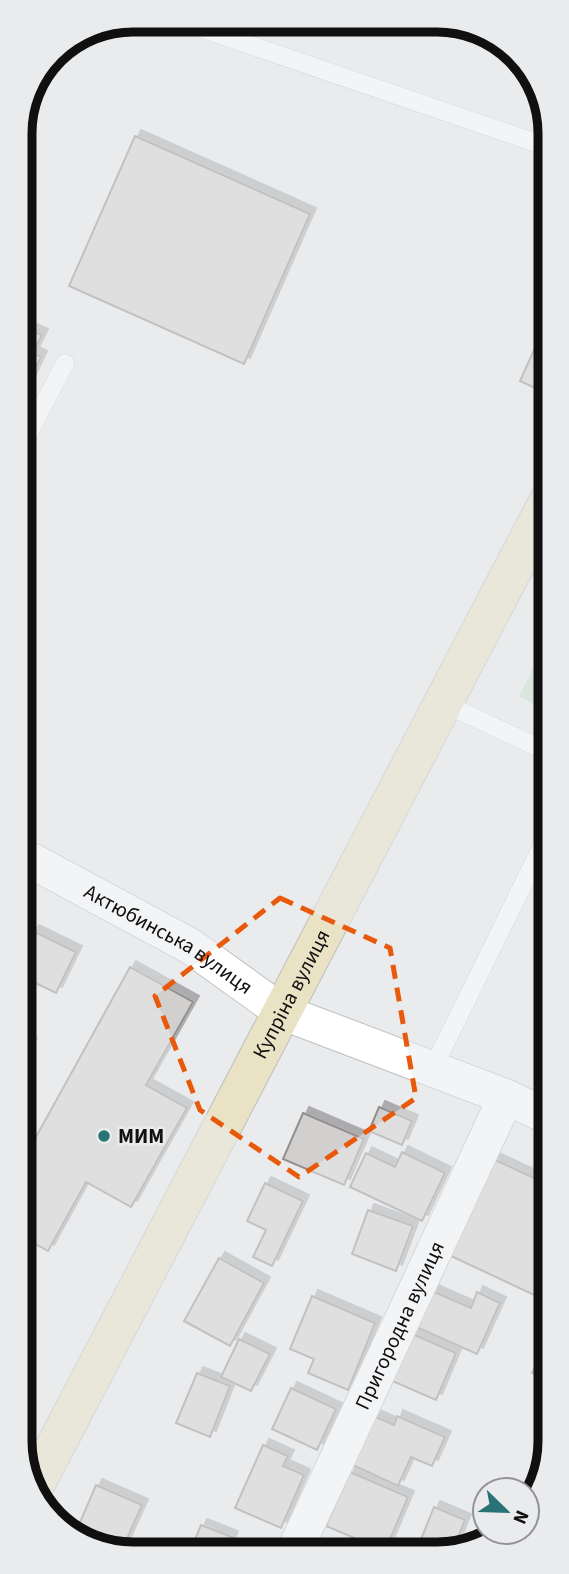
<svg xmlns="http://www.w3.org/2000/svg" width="569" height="1574" viewBox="0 0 569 1574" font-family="'Source Sans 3',sans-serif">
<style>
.green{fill:#c4e0cc}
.building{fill:#d2d0cf;stroke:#928f8e;stroke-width:2;filter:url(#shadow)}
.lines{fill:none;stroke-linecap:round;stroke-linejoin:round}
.lane-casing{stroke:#bdbfc0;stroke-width:19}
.street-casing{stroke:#bdbfc0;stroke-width:37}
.secondary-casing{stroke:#bdbfc0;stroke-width:40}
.lane{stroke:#fff;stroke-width:18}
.street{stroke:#fff;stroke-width:35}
.secondary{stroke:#e9e2c4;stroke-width:38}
.marked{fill:none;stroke:#e8590c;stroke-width:5;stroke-dasharray:14 9;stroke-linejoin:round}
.poi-dot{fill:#297376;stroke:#eaebed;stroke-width:2.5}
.labels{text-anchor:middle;stroke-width:5;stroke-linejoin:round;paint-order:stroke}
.street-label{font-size:21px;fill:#101011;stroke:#eaebed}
.poi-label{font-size:21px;font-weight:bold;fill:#101011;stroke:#eaebed;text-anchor:start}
.rim{fill:none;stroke:#101011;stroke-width:9}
</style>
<defs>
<filter id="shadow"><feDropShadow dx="6" dy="-6" stdDeviation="0" flood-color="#0004"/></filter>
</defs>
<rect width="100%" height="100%" fill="#eaebed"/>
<!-- green -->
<path class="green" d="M548,640V712L519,696Z"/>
<!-- building -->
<path class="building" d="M135,136L310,214L244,364L69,286Z
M548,319V394L520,381Z
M20,325L42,335L33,353L41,357L26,389L20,386Z
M33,931L76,952L56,993L21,976V954Z
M130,967L193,1002L146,1085L187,1108L131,1207L86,1182L48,1251L21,1236V1164Z
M21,1039L31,1044L21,1065Z
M379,1107L412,1121L402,1145L369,1131Z
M303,1113L364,1139L344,1185L283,1159Z
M402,1152L445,1173L422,1221L350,1187L366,1153L395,1167Z
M493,1159L549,1185V1302L449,1255Z
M265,1183L303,1201L272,1266L253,1257L266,1230L247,1221Z
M368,1210L413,1226L396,1271L352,1254Z
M219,1258L264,1283L230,1346L184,1321Z
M432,1291L471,1308L477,1292L500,1303L477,1354L416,1327Z
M312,1296L375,1323L348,1390L308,1373L314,1359L290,1349Z
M410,1333L456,1353L436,1400L390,1380Z
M239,1339L270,1354L251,1391L221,1377Z
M544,1348L549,1350V1381L532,1373Z
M197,1373L230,1386L210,1437L176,1423Z
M291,1388L336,1409L317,1450L272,1429Z
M374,1416L394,1425L397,1416L445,1437L432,1466L411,1457L398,1486L353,1465Z
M263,1445L288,1456L283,1466L304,1475L281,1528L235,1508Z
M350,1472L408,1497L385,1551L326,1526Z
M96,1485L142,1505L121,1552H110L75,1534Z
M434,1507L465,1520L452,1552H416Z
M201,1525L232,1537L226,1552H190Z"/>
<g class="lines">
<defs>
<path id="lane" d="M177,20L548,147
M20,450L65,363
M445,704L548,752
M432,1070L549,832"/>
<g id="street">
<path id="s1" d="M21,855L190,946L282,1012L506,1097L549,1117"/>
<path id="s2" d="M294,1552L506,1097"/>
</g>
<g id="secondary">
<path id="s3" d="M34,1487L548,502"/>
</g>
</defs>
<!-- lane casing -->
<use href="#lane" class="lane-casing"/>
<!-- street casing -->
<use href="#street" class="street-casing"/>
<!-- secondary casing -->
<use href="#secondary" class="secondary-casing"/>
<!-- lane -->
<use href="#lane" class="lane"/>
<!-- street -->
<use href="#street" class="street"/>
<!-- secondary -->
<use href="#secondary" class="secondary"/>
</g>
<!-- marked area -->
<path d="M0 0H569V1574H0ZM280,898L390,948L416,1098L299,1177L200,1110L155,996Z" fill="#eaebed" fill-opacity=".55" fill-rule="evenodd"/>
<path class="marked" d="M280,898L390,948L416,1098L299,1177L200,1110L155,996Z"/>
<!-- markers -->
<circle class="poi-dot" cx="104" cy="1136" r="7"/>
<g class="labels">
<!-- street labels -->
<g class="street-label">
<text dy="7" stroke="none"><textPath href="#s1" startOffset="170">Актюбинська вулиця</textPath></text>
<text dy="7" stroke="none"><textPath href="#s3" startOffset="556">Купріна вулиця</textPath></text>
<text dy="7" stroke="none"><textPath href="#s2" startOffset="250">Пригородна вулиця</textPath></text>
</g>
<!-- poi labels -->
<g class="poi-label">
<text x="118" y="1143">МИМ</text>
</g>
</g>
<!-- crop -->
<path d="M0 0H569V1574H0ZM133 32H437A101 101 0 0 1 538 133V1441A101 101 0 0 1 437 1542H133A101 101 0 0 1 32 1441V133A101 101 0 0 1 133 32Z" fill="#eaebed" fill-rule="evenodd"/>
<path class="rim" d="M133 32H437A101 101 0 0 1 538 133V1441A101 101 0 0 1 437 1542H133A101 101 0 0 1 32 1441V133A101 101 0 0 1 133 32Z"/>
<!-- north arrow -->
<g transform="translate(506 1511) rotate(113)"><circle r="33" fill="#eaebed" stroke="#939395" stroke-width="2"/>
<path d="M0-5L12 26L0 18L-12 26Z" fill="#297376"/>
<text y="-10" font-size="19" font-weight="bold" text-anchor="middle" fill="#101011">N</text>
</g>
</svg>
